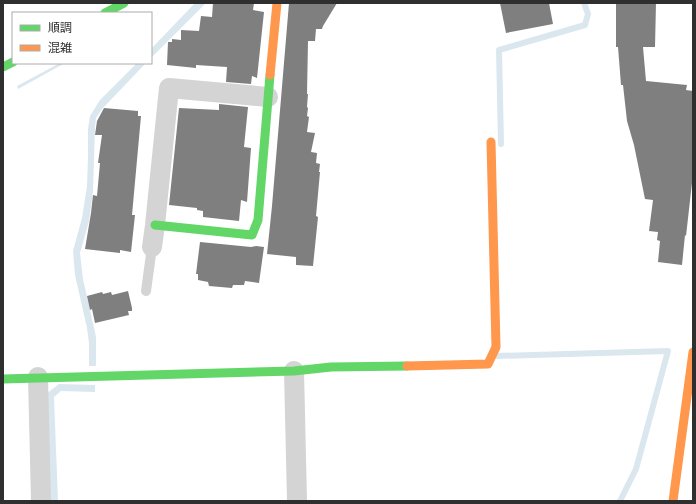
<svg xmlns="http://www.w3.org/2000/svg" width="696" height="504" viewBox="0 0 696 504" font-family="'PT Sans','Noto Sans JP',sans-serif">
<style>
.water{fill:#dbe7ef}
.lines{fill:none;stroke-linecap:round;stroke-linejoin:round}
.stream{stroke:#dbe7ef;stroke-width:6}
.building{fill:#7f7f7f}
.lane{stroke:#d4d4d4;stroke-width:10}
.street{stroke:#d4d4d4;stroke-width:20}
.fast{stroke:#63d668;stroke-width:9}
.slow{stroke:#ff974d;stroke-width:9}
</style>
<rect width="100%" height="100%" fill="#fff"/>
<!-- water -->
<path class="water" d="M195,3H206L151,58V49Z
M60,63H65L18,89L17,86Z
M137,63H146L102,109L96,118L95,127L93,191L89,221L80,253L83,279L96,337V366H89V343L87,328L75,275L73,251L82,218L87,186L88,157V129L90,116L100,100Z
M59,384L95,385V392L61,391L54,397L58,501H50L46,394Z"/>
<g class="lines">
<!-- stream -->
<path class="stream" d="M501,144L499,50L585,25L588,14L584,3
M497,356L668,351L636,469L620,501"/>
</g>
<!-- building -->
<path class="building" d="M213,3H254L253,10L264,12L257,78L252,76L251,84L226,82L227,67L196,65V68L167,65L168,42H172V39L181,40V30L199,31L201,16L212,17Z
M289,3H337L323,26L322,29H316L315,41H308L307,94H308L307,107L308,108L307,116L309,117L307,132L315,133L311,152L317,153L316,163L320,164L319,172H320L316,216L318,217L313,266L296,265V257L267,254L272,206Z
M500,3H549L553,24L506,33Z
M616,3H656L655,47H643L646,81L687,85L686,90L693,91V174L686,236L685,235L682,265L658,262L660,241L657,240L658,232L649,231L653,200L645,199L634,145L627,121L623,85H621L618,47H616Z
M219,104L248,107L244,147L251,148L247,202L241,200L239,221L203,217V211L197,210V208L169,205L179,108L219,110Z
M104,108L138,111V116H141L132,215H135L131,252L120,250V253L85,249L91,213L93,195L97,196L100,163H98L102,135H95L97,121Z
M200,242L251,247L256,246L264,247L259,283L245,281L244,285H233L232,288L209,286L208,282L198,280V274H196Z
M128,291L132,308V311H128L129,315L95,323L92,309L90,310L87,296L102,292L103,294L111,292L112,295Z"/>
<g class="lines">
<!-- lane -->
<path class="lane" d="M146,291L152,247"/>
<!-- street -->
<path class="street" d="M152,247L155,225L169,88L268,97
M294,371L297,501
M38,377L41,501"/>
<!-- fast -->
<path class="fast" d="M105,13L124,3
M3,67L13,62
M155,225L252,235L258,220L270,75
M3,379L294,371L331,367L407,366"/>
<!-- slow -->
<path class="slow" d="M270,75L277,3
M407,366L488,364L496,347L491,142
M673,501L693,352"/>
</g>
<!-- border -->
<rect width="696" height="504" fill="none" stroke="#2f2f2f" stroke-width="8"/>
<!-- legend -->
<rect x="12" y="12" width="140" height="52" fill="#ffffff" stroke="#acacac"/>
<rect x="20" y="25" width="20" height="6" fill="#63d668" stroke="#acacac"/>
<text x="48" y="32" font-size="12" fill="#2f2f2f">順調</text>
<rect x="20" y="45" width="20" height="6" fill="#ff974d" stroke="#acacac"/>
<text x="48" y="52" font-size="12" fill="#2f2f2f">混雑</text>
</svg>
